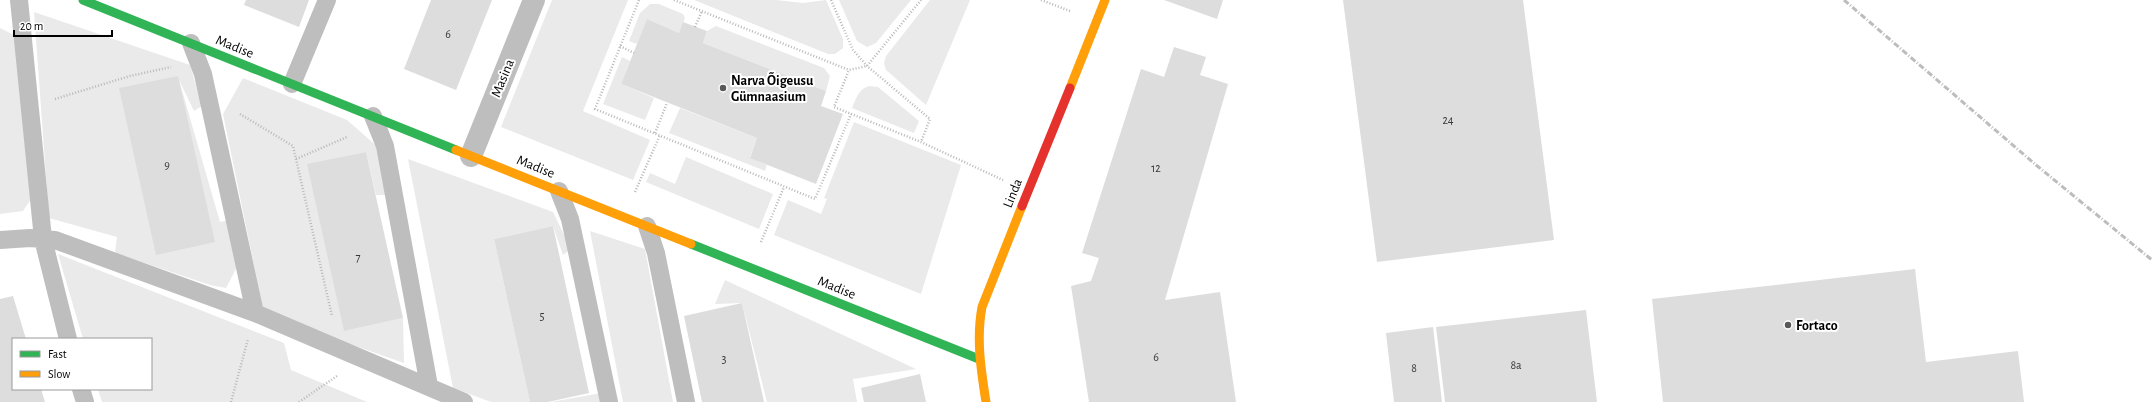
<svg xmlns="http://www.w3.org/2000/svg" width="2152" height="402" viewBox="0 0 2152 402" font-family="'Alegreya Sans',sans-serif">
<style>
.green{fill:#eaeaea}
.building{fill:#ddd}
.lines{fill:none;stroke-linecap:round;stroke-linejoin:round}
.path{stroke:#b8b8b8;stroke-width:2.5;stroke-dasharray:1 2;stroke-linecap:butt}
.lane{stroke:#bebebe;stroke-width:18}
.street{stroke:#bebebe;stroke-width:22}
.fast{stroke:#30b455;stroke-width:9}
.slow{stroke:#ff9f0a;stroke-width:9}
.jam{stroke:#e5322d;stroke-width:9}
.rail{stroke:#bdbdbd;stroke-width:3;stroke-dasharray:6 2 1 2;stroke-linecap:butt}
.poi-dot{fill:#595959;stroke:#fff;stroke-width:1.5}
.labels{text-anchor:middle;stroke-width:4;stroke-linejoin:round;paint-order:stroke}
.number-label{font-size:12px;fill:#373737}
.street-label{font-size:14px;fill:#000;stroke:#fff}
.poi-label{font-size:14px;font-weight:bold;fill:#000;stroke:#fff;text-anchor:start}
</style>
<rect width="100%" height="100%" fill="#fff"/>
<!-- green -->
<path class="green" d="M552,0H628L583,111L650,140L633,180L501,127Z
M694,0H776L803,3L826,0L843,39V48L835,54H828Z
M839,0H911L876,43L867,47L857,41Z
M930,0H970L926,105L886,70L884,63L886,56Z
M650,4H659L683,14L685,18L679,33L647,19L637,44L629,41L640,13Z
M34,12L190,65L202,106L194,111L179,80L220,222L230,220L240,261L226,288L210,285L115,253L117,237L49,218Z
M716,26L824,68L830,76L826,91L703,43L707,31Z
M0,28L18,37L33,196L23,211L0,214Z
M622,57L630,61L621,84L654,98L645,120L603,104Z
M243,78L347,120L379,148L386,195H376L366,152L311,164L348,330L403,318L404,363L264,314L223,114Z
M869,86L878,87L919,121L914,133L852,108C856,99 858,89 869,86Z
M680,108L757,138L750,157L767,165L765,171L669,133Z
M854,122L961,165L921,294L774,235L788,200L821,214L827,199L824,198Z
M686,157L773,194L759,229L646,182L650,173L675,184Z
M408,159L553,212L571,249L563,255L553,226L494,239L530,402H491L453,388Z
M590,231L645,249L673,402H623Z
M58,254L284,343L291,370L367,402H102L98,389H151V339H83Z
M725,280L916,369L853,379L857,402H767L742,303L715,304Z
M601,393L603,402H551Z"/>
<!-- building -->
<path class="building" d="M246,0H309L299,27L244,5Z
M431,0H492L456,90L404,69Z
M1164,0H1223L1217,19Z
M1343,0H1523L1554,240L1377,262Z
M647,19L679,33L683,22L707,31L703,43L826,91L821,106L843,114L816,184L750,158L757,138L621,84Z
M1174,47L1206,57L1200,75L1228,84L1165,300L1220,292L1236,402H1089L1071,286L1091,281L1099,258L1082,253L1141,69L1164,77Z
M178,76L215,242L156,255L119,88Z
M366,152L403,318L344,331L307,164Z
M553,226L589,393L548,402H530L494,239Z
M1915,269L1926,362L2018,351L2024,402H1663L1652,299Z
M13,296L26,339H13V389H41L45,402H0V299Z
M742,303L764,402H702L684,316Z
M1586,310L1597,402H1445L1436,327Z
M1433,327L1442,402H1394L1386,333Z
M920,374L926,402H864L861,388Z"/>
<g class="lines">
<!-- path -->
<path class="path" d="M639,0L595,109L815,199L851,114
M674,0L849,70
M831,0L853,50L867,66L930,119L921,142
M921,0L867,66L849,70L834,107L921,142L1003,180
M1041,0L1070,11
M695,27L702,11
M620,46L634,53
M55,99L130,76L171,67
M240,114L293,146L332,316
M655,133L667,103
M296,159L347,137
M635,192L660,135
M761,242L784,187
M231,402L248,339
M299,402L337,376"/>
<!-- lane -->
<path class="lane" d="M19,0L43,239L68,339
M191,43L203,74L255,313
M292,84L327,0
M373,116L385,146L429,386
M559,191L570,219L609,402
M647,226L656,253L686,402
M0,240L30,238L55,240L255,313L464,402
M81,389L85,402"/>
<!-- street -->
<path class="street" d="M471,156L534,0"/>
<!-- fast -->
<path class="fast" d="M83,0L456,150
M691,244L979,359"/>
<!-- slow -->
<path class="slow" d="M1070,88L1105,0
M456,150L691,244
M986,402C981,370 976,339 982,307L1022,206"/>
<!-- jam -->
<path class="jam" d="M1022,206L1070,88"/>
<!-- rail -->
<path class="rail" d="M1844,0L2036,165L2152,260"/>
</g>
<!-- markers -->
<g class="poi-dot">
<circle cx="723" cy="88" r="4"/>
<circle cx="1788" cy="325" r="4"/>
</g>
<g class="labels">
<!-- number labels -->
<g class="number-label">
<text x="448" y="38">6</text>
<text x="1448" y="124">24</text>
<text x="167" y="169">9</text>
<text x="1156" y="172">12</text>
<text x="358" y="261">7</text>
<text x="542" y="320">5</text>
<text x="1156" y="361">6</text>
<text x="724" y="363">3</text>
<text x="1516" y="369">8a</text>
<text x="1414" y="372">8</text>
</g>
<!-- street labels -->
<g class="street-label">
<text transform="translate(235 46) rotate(22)" y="5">Madise</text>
<text transform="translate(502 78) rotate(-68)" y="5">Masina</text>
<text transform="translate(536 166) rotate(22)" y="5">Madise</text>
<text transform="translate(1012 193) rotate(-68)" y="5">Linda</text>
<text transform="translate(837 287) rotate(22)" y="5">Madise</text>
</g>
<!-- poi labels -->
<g class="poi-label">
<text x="731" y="85">Narva Õigeusu<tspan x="731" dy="16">Gümnaasium</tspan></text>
<text x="1796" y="330">Fortaco</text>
</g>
</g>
<!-- legend -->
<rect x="12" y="338" width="140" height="52" fill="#ffffff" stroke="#999999"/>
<rect x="20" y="351" width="20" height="6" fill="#30b455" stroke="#999999"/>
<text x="48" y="358" font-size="12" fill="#000000">Fast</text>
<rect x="20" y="371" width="20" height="6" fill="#ff9f0a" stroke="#999999"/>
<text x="48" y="378" font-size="12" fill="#000000">Slow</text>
<!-- scale -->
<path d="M14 30v6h98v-6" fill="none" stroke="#000000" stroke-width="2"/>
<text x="20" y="30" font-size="12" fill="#000000" stroke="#ffffff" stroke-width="3" paint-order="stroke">20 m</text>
</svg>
